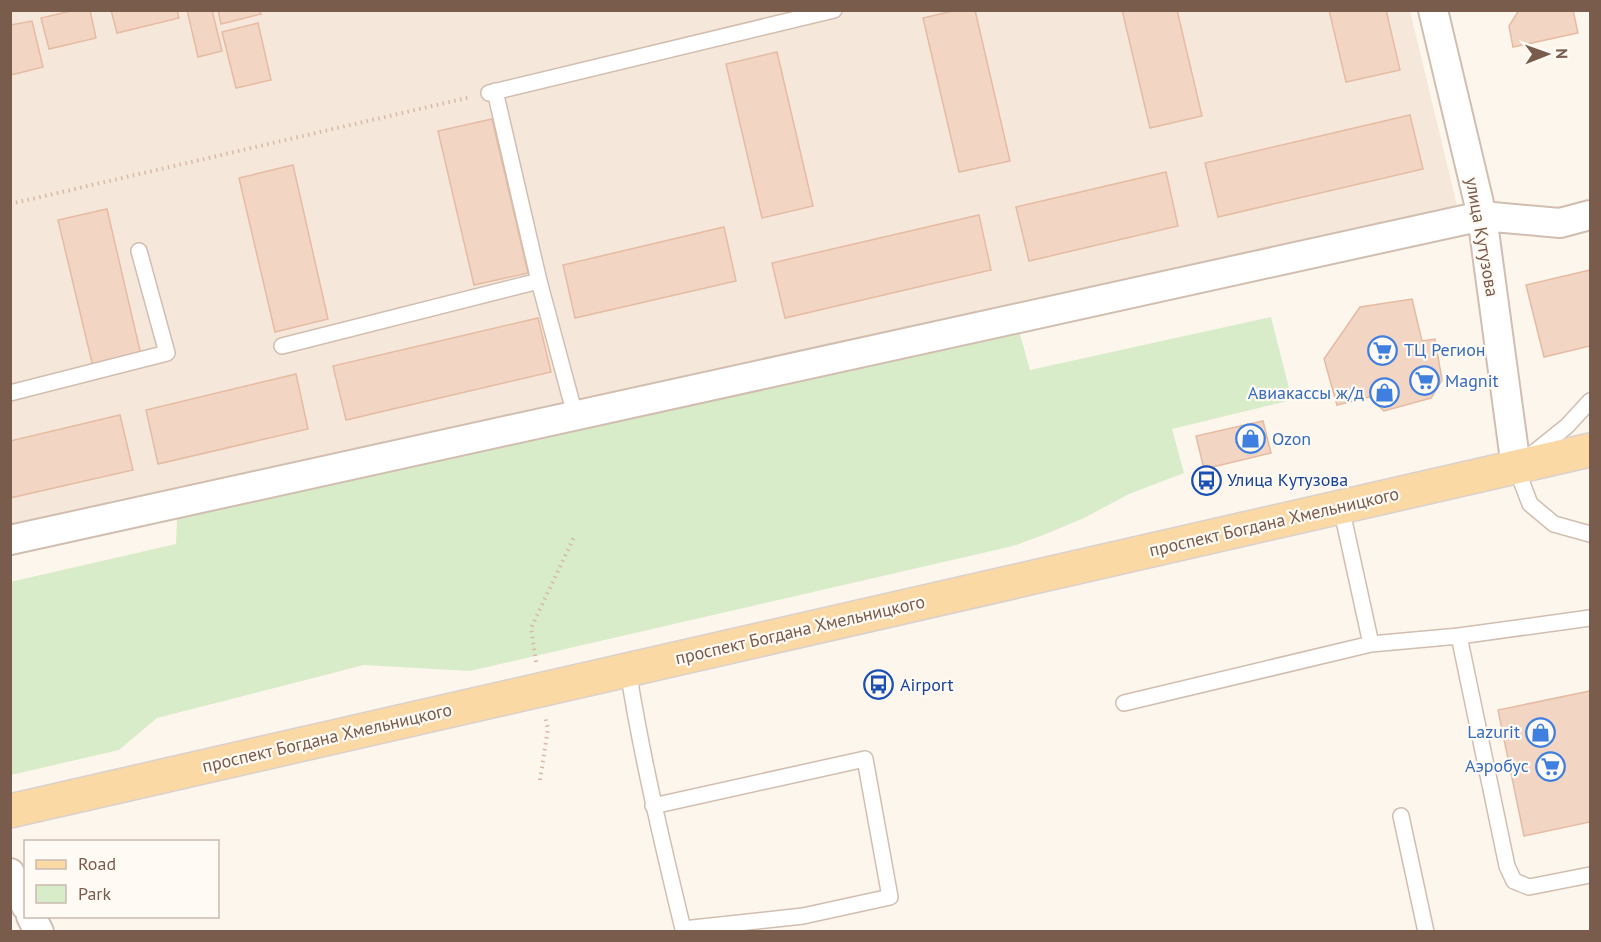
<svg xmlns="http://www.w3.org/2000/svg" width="1601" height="942" viewBox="0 0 1601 942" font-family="'PT Sans',sans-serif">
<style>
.residential{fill:#f5e8da}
.green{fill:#d8ecc9}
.building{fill:#f3d5c3;stroke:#e6bba3;stroke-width:1.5}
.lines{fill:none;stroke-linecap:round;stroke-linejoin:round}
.lane-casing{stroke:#d1beb0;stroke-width:18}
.street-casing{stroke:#d1beb0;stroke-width:32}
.primary-casing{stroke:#dad1cd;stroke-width:36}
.path{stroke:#d9b8a5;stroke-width:4;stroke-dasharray:1.5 4.5;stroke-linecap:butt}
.lane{stroke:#fff;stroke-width:15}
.street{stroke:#fff;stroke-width:28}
.primary{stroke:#fbd9a5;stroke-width:33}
.labels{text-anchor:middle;stroke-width:4.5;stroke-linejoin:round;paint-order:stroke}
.street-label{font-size:18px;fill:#7a5c4d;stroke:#fffaf3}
.shop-label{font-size:18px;fill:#366cbe;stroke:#fffaf3;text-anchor:start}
.transit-label{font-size:18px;fill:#164399;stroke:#fffaf3;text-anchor:start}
</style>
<rect width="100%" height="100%" fill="#fdf6ec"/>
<!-- residential -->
<path class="residential" d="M10,11H1410L1460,218L11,551Z"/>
<!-- green -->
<path class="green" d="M1271,317L1292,400L1172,429L1184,473L1129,494L1084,518L1046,534L1013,546L470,671L364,665L157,718L119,750L11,775L10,582L176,544L177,519L1018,327L1030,370Z"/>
<!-- building -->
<path class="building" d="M75,10H90L96,38L49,49L41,18Z
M111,10H177L179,18L117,33Z
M187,10H212L222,51L198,57Z
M218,10H260L261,14L221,24Z
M957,10H975L1010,161L959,172L923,18Z
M1122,10H1177L1202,116L1150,128Z
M1329,10H1386L1400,70L1346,82Z
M1519,10H1573L1578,33L1513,47L1509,26Z
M32,21L43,67L11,75L10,25Z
M258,23L271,80L236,88L222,32Z
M777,52L813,206L762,218L726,64Z
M1410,115L1423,169L1218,217L1205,163Z
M492,119L528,273L474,285L438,131Z
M293,165L328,319L275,332L239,178Z
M1166,172L1178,226L1029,261L1016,207Z
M107,209L141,355L93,367L58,220Z
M979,215L991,270L785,318L772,263Z
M724,227L736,281L575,318L563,265Z
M1590,270V346L1544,357L1526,285Z
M1412,299L1422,341L1435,339L1442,380L1431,398L1384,411L1369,397L1337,405L1324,359L1360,307Z
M538,318L551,372L346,420L333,366Z
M296,374L308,429L158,464L146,410Z
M120,415L133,470L10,498V441Z
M1263,421L1271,453L1204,469L1196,436Z
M1590,691V822L1524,836L1498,710Z"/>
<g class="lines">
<defs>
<path id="lane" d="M489,93L834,10
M539,281L575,415
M282,346L539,281L495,91
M10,393L167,353L139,251
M1590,401L1567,426L1516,467L1530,504L1554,524L1590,534
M1341,507L1371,644
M1590,618L1459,636L1507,866L1514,881L1529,887L1590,875
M628,670C642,758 662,842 683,929L803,916L890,897L865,759L653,806
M1124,703L1371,644L1459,636
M1401,816L1426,932"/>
<path id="street" d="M1433,10L1482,216L1516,467
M10,540L1482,216L1560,223L1590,215
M10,873L26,906
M31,916L39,932"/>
<path id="primary" d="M10,811L1590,450"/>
</defs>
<!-- lane casing -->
<use href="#lane" class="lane-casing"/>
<!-- street casing -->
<use href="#street" class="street-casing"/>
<!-- primary casing -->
<use href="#primary" class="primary-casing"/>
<!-- path -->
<path class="path" d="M10,204L471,97
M536,662L531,628L575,535
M540,780L548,729L545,717"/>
<!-- lane -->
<use href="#lane" class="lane"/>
<!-- street -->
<use href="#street" class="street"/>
<!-- primary -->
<use href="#primary" class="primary"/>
</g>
<!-- icons -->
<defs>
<symbol id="supermarket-ring" viewBox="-11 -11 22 22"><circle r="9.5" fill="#fffaf3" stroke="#3f7fe0" stroke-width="1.5"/><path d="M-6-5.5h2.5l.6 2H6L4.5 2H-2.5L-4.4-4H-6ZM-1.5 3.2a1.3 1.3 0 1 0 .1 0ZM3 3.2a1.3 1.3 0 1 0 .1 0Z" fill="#3f7fe0"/></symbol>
<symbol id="shop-ring" viewBox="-11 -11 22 22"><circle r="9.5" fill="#fffaf3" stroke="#3f7fe0" stroke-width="1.5"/><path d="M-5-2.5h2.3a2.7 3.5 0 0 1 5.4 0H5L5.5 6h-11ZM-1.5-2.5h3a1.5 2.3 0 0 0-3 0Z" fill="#3f7fe0"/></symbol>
<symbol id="bus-ring" viewBox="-11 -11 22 22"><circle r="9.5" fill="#fffaf3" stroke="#1a4fb4" stroke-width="1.5"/><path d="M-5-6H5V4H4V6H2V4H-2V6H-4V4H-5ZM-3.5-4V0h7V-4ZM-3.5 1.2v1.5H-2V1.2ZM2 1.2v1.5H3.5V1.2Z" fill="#1a4fb4"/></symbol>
</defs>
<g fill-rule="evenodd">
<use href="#supermarket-ring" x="1366" y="334" width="33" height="33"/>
<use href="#supermarket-ring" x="1408" y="364" width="33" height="33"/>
<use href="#shop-ring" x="1368" y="376" width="33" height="33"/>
<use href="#shop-ring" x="1234" y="422" width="33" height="33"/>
<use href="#bus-ring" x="1190" y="464" width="33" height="33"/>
<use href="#bus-ring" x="862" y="668" width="33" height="33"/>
<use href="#shop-ring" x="1524" y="716" width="33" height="33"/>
<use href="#supermarket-ring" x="1534" y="750" width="33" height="33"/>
</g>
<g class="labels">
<!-- street labels -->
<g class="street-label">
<text transform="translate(1482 237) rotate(80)" y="6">улица Кутузова</text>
<text transform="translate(1274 522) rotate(-13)" y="6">проспект Богдана Хмельницкого</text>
<text transform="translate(800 630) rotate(-13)" y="6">проспект Богдана Хмельницкого</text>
<text transform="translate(327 738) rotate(-13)" y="6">проспект Богдана Хмельницкого</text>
</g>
<!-- shop labels -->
<g class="shop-label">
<text x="1404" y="356">ТЦ Регион</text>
<text x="1445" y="387">Magnit</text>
<text x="1364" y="399" text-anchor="end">Авиакассы ж/д</text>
<text x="1272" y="445">Ozon</text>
<text x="1520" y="738" text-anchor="end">Lazurit</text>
<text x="1529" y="772" text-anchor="end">Аэробус</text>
</g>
<!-- transit labels -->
<g class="transit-label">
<text x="1227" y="486">Улица Кутузова</text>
<text x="900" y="691">Airport</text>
</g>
</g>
<!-- border -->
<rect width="1601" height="942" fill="none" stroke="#7a5c4d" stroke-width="24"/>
<!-- legend -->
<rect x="24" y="840" width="195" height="78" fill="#fffaf3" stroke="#cabbb1" stroke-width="1.5"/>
<rect x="36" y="860" width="30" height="9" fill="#fbd9a5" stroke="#cabbb1" stroke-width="1.5"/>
<text x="78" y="870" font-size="18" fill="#7a5c4d">Road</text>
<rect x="36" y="885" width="30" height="18" fill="#d8ecc9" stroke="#cabbb1" stroke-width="1.5"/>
<text x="78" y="900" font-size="18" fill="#7a5c4d">Park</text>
<!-- north arrow -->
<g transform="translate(1547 54) rotate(89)" stroke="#fffaf3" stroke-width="4.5" paint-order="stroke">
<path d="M0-4.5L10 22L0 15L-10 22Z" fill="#7a5c4d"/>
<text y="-9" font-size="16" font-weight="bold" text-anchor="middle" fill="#7a5c4d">N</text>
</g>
</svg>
